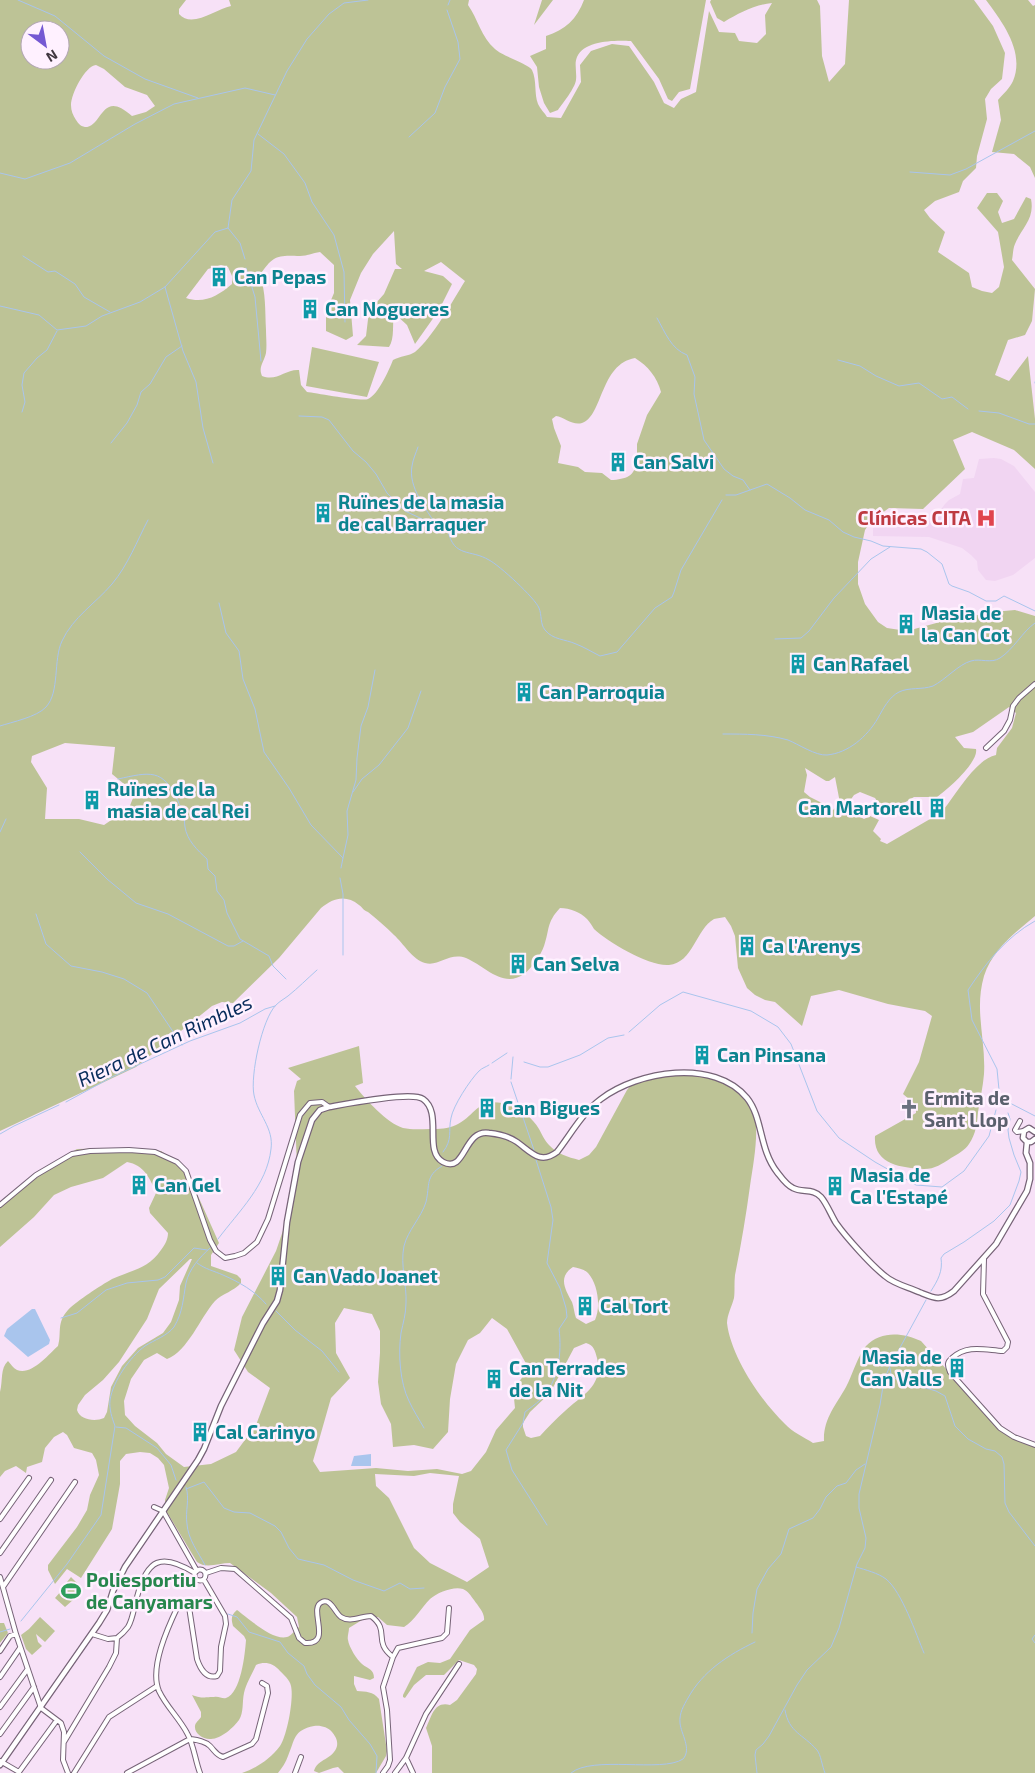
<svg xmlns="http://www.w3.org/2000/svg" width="1035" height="1773" viewBox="0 0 1035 1773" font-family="'Exo 2',sans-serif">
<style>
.built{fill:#f1d5f2}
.green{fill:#bdc396;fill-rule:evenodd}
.water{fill:#a9c5ed}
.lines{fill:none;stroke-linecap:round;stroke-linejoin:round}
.stream{stroke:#a9c5ed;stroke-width:1}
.minor-casing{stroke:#766377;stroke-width:6}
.tertiary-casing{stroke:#766377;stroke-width:7}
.minor{stroke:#fff;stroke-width:4}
.tertiary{stroke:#fff;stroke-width:4.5}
.labels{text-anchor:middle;stroke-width:5;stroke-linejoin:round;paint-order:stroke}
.culture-label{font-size:19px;font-weight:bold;fill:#0d838f;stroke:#fff1ff;text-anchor:start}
.health-label{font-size:19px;font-weight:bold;fill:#be3a42;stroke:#fff1ff;text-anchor:end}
.worship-label{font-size:19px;font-weight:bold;fill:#5b616d;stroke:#fff1ff;text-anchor:start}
.leisure-label{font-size:19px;font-weight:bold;fill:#27864d;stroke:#fff1ff;text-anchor:start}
.water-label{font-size:20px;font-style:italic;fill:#072b5b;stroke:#fff1ff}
</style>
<rect width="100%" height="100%" fill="#f7e1f7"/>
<!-- built -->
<path class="built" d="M994,458L1001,459L1014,466L1035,492V558L1013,575L995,581L986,580L978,570L977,561L971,555L962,548L929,537L873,536V528L895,520L898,514L907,521L916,523L936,520L939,516V512L945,504L949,500L960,494L963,479L974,478L979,459Z"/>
<!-- green -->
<path class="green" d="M0,0H186L179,9V14C192,29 216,9 231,6L229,0H469L468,5C478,19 481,37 495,49C502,56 529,64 532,70C537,80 534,94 538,104C540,109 545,113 547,117L561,118L581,82L580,65L591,51L612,44L629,46L654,82L664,103L674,108L681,99L696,92L709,11L719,32L735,33L739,41L757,43L766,34L765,15L772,3C754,5 739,13 724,22L717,18L710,2L711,0H817L820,6L822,56L829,82L845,64L849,0H974L993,26L1005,53L1002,79L991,89L985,99L987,119L977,156L976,168L963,181L959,192L935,201L924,210L930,218L945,232L938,252L969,273L972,287L982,291L992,293L999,287L1004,267L998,232L977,208L987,193H997L1003,201L998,212L1002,223L1014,219L1026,197L1031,199C1035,219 1022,227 1015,244C1013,248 1013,255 1012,260L1035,289L1032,321L1025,335L1008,340L995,375L1009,381L1028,356L1035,419V469L1014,450L972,432L953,440L965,469L923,509L889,508L871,521L865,530L858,562V584L865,604L878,622L887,628L907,631L951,619L1004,611L1015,610L1035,616V916C1015,933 993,949 984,976C974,1010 986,1040 984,1074C983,1087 980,1099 978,1112C977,1123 976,1134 969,1144C965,1150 958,1154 951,1158C942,1164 935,1169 924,1169C900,1168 873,1164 875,1136L916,1113V1105L903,1094L919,1062L932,1016L925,1011L888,1004L839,990L811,996L802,1026L775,1002L765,1000L755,995L747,988L738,968L735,936L731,926L725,917C722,918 717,918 714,919C696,929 693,963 669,965C650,967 608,942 594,929C592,926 590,922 587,919C580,912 570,908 560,908C546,923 550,929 544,946C541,955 532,968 524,974C503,989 485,966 466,958C449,952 439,967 425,963C413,960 403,943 394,935C386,927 377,919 368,912C363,910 363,908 359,905C346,894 333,898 321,908L279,958L233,1003L222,1002L212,1006L136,1067L0,1131ZM30,30H60V60H30ZM96,65L104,69L125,87L147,95L155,106L146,112L132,116C101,88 103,127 85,127C80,126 78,123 76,120C73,115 71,111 71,105C71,94 85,66 96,65ZM394,231L396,264L402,269H395L384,294L369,311L366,336L357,345L389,347C395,338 392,324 394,313L407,325L415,344L439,310L452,284L443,276L424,271L441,262L465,281C452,302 433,337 415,352C409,356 400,356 393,360C389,370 378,395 368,399C363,402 316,393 307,392L301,385L299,370C285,369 277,382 262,376C258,367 264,362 266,353C267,345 266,337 266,330C265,310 266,293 260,275C273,255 278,255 300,256C306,256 313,253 320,252L334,265V293L326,312V331L346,340L353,336L350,300L361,273L373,254ZM221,265L228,267L232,276V284C218,296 204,304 186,298L208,269ZM635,358C648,366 657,377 661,392L647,415L637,444V455L635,456C638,475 628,479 611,480L602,473L585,472L578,467L558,463L561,446L554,428L552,419L556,416C564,417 573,426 582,423C603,416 600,364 635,358ZM1009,707L1016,713L1012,728L997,748L996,755C976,759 957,793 944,809L937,815L887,844L880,841L881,839L873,831L879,820L870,816L864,819L851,812L849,802L854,795L860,792L875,798L881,807L887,810L894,809L914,797H937C947,790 979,762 976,749L964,748L955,737L973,732ZM65,743L115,747L112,774L135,793L129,808L104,825L79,819H45L47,788L31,762L32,756ZM805,768L826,781H829L835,777L840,803L833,810L829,812L826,805L810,797L804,792L807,775Z
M542,0H553L534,25Z
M584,0H706L690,89L679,92L672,101L668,99L659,79L631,41C616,40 584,40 577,57C574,64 577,72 576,80C575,88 563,103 558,110L550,113L544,103L539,87L537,67L530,56L546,49V36C565,30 577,19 584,0Z
M986,0H1028L1033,6L1035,5V178L1030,167L1014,154L992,152L1001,120L998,100C1003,94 1010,88 1013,81C1025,52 1003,23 986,0Z
M312,347L379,362L367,397L306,386Z
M359,1046L363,1083L355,1086C365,1099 387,1123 403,1128C412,1130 421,1129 430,1129C439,1129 448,1129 456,1125C475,1116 477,1098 502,1103C516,1106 532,1116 539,1129C542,1134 544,1140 549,1145C557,1154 568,1157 579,1160L589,1155L596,1147L627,1090C640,1072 657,1074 678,1075C698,1075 724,1073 739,1088C749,1097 756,1113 756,1125C757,1145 753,1166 750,1186C746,1216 741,1245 735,1275C734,1283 735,1291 734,1298C732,1306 727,1315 727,1323C731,1357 761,1401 785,1424C792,1432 804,1437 813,1443L824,1441C823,1419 836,1405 846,1387C852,1376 858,1355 866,1346C881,1330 904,1333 921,1341L1000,1429L1018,1441L1035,1447V1773H432V1746L426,1728C432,1716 434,1701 450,1705L457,1700L476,1674L477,1669L474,1665L459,1660L444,1675H426L414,1685L405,1698L403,1697V1695L417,1667L428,1662L440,1663L450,1659L470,1630L484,1620C485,1613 478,1606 474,1600C471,1596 468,1591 463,1589C454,1586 438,1592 430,1599C421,1608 415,1620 404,1627L387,1625L378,1617L362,1620L349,1628C349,1632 347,1637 348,1640C349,1647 357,1660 362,1664C368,1669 374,1669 374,1678L370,1680L354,1676V1684L357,1691C366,1692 373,1691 379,1699L387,1751L386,1756L376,1773H344L338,1767L333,1768L319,1773L314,1771C317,1759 334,1759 337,1746C338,1740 335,1736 332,1732C328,1727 320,1725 314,1726C293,1730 295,1740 288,1756C286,1762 282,1768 278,1773H242C257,1768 270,1759 280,1746C287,1736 294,1699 291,1686C290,1680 284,1675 280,1671C273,1663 265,1661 256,1665C252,1674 246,1684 244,1693C242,1702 244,1712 239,1720C234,1727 221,1739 211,1739C204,1740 194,1734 195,1726C195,1723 199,1720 201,1717V1712L192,1695C204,1699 202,1697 214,1697C219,1696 222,1699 226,1698C241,1693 245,1654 246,1640L244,1636L233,1626C231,1619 231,1615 237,1610C248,1618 273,1641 287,1637C291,1636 295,1630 299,1627L297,1617L271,1593L230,1563C219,1563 206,1569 197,1562L165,1509V1500L169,1488L164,1465L158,1458L150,1453L140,1452L126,1454L120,1461V1484L112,1529L81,1578L67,1569L55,1584L48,1570V1565L77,1527L87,1510L90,1495L99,1475L96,1460L92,1453L74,1448L67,1435L63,1432L54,1437L45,1448L42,1462L27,1467L26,1473L16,1466L5,1471L0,1477V1392C3,1381 0,1368 8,1361C11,1364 13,1368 17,1370C31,1376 48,1355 58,1346C62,1333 56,1323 68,1310C78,1300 100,1286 112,1279C132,1270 148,1269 161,1250C165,1245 168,1239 168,1233L150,1213L149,1208L156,1193C150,1178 144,1165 127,1162L103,1178L71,1187L54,1195L34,1217L0,1247V1203L42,1169L77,1149L120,1148L161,1151L181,1164L190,1178L219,1243L211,1255V1266L237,1275L241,1279V1283C234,1291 222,1294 215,1301C200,1318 188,1351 167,1359L157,1353L144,1360L131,1379L124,1401L125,1415L135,1426L157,1443L166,1454L184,1467L211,1464L236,1452L256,1425L270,1388L248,1372L234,1350L242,1317L276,1251L290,1210L297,1167L294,1091L297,1081L301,1079L288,1068ZM190,1259H192L180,1286L179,1300L171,1322L163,1333L138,1348L122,1366L111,1387L107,1412L104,1418C95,1422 80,1420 77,1410L78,1405L85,1395L103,1380L119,1362L147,1319L159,1289ZM573,1267C578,1268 584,1269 588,1273C598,1284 601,1307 595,1320L586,1324L576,1318C574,1313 574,1307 572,1302C566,1291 557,1277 573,1267ZM344,1308L372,1314L380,1331V1353L378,1382L381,1404L391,1424L393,1447L414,1445L433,1449L448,1432L450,1399L456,1364L468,1340L480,1333L492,1318L507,1329L529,1369L513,1389L515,1408L496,1430L486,1452L471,1471L462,1474L437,1469L408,1471L376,1468L320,1472L313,1461L331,1398L350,1378L336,1353L335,1323ZM586,1343C594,1345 595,1351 597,1358C604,1386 582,1395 565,1411C556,1419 548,1427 540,1436L531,1438L526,1436L523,1427V1423L530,1412L550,1393L574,1348ZM430,1473L459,1476L453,1504V1513L460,1522L480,1539L489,1567L467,1582L430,1563L414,1548L389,1498L376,1486L375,1474L414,1476Z
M71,1577L82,1588L80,1590L82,1592L65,1607L55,1598L68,1583L67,1582Z
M40,1617L55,1631L45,1642L36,1634L38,1642L42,1646L32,1655L26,1649L21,1635L29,1629Z
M0,1623H4L8,1633L0,1643Z"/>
<!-- water -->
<path class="water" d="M32,1309H35L50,1340L49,1344L28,1357L4,1336L7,1329Z
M371,1454V1466H351L354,1456Z"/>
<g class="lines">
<!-- stream -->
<path class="stream" d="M18,0L55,16L104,56L145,79L198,98
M448,5L450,0
M258,134L284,154L305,183L312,202L334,235L344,272L345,322
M409,137L435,113L445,87L460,59L458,42L447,10
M910,172L950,175L966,169L1035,131
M0,173L25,179L70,163L135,124L174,104L245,88L275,95
M228,228L240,243L245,259
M23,256L48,272L55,271L75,284L84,297L110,312
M246,268L255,297L261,361
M165,287L183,351L196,382L203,428L213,463
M0,306L39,315L57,330L86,326L102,316L140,302L165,287L215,232L228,228L232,200L251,171L254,140L287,71L307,39L329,14L344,3L368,0
M657,318C665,332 671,349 687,355L695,377L694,394L704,440L724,469L733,476L743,480L750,490
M838,360L860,366L876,376L899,386L919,383L942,399L952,397L968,409
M1035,382V383
M979,411L999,413L1029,424H1035
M22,412L25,402L22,385L24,373L37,358L47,350L57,331
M299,416L322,417L329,420L353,451L366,462L376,474L387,493L405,511L448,531C454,558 471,549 489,560C499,565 535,598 539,608C542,615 540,624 545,630C553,640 565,639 576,644C584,647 592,652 600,656L617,652L655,608L672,597L674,592L681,570L722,500
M111,443L127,423L137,405L141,392L150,384L166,357L182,346
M418,447C416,453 413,459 412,466C408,487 426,509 437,526
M726,495H736L767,484L790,498L805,510L829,520L843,532L854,537L871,541L883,546L921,549L927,552L942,564L949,584L952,586L969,592L986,601H996L1004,596L1035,611
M219,603L226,633L239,651L243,679L255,709L264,752L289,788L311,825L343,858L341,868
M775,639L801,638L809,631L834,598L871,559L890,547
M0,726C12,722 37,717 46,707C60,692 53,660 62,641C73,617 96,603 112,584C128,565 137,541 148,520
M723,734C745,734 767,734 788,740C798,744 816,756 827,755C848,753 867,737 878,718C883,709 889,697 899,692C909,687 922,690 933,686C945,680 959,664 971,661C980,658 991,664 1000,658C1014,649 1022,632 1035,623
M118,779C150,772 163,768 178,801C179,805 182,808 184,811C185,816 184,822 185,827C187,840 197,850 207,859L208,869L215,876L217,891L224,900L227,913L240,939L269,956L273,966L286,979
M353,792L362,779L379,765L408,728L421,691
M0,832L6,819
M80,852L107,879L136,903L168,914L228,946H234L243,941
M343,858L348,835L347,811L356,780L357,758L361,726L368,707L375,670
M340,878L343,894V955
M36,914L46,944L71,966L102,972L124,979L147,993L182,1045
M629,1032L660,1005L683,992L751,1011L778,1027L791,1044L817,1111L839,1138L875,1162L916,1185L942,1187L964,1171L989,1136L996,1110
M524,1062L540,1067H548L580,1055L608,1038L624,1035
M492,1063L507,1053
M511,1079L513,1057
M511,1082L534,1150
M1001,1098L1006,1101V1104
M1000,1100L997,1069L972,1020L968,990C986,963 1006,937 1035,921
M1006,1101L1035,1116
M66,1102L112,1077L190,1041L240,1023L265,1009L275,1006
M0,1134L14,1126L59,1105
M443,1152C453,1139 448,1132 451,1118C453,1106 470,1080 479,1071C482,1068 486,1067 489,1065
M536,1160L551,1207L553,1220L547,1263L560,1288L566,1308L567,1317L559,1329C562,1352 559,1382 540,1400C536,1404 530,1408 525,1412L523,1423L506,1450L512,1470L547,1525
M218,1239C239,1211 267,1185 271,1149C274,1128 258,1115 254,1095C250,1076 262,1019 276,1005C280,1001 284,999 288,996C298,988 307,979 317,970
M197,1263C205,1269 214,1271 223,1275C239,1282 255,1291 266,1304
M931,1291C938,1280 943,1271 941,1258L944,1254L964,1242L994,1221L1010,1205L1019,1181L1021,1172L1014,1155L1009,1138L1008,1130L1010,1119L1008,1113
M276,1311L295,1330L322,1351L339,1372
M61,1318L77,1313L106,1290L127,1283L158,1280L165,1277L194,1248L207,1250
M890,1368L891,1374L896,1379L936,1391L945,1396L955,1426L968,1439L986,1449L995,1451L1002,1457L1004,1464L1005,1503L1009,1512L1035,1546
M116,1427L126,1428L157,1448L171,1465L176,1480
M424,1428C419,1419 413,1410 409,1401C400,1383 398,1354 401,1333C403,1323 406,1314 406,1303C407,1285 400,1265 404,1246C408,1230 421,1218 426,1202C430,1185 425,1176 442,1166
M186,1487C190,1499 185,1511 187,1524C188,1539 198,1552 205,1565
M186,1489L204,1482L224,1508L234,1512L250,1513L275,1526L281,1532L289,1548L298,1559L324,1565L353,1580L384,1591L400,1583L410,1589L424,1588
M856,1567C866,1570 878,1573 886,1579C902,1592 916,1634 924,1653
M228,1614L237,1617L249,1632L280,1642L288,1653L304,1666L307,1674L315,1685L341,1707L349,1720L370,1744L377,1756L376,1773
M21,1621L67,1564L101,1515L115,1426C112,1418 109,1409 110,1400C113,1381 130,1357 145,1346C154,1340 167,1336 174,1327C183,1312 183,1299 186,1283C189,1269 200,1257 210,1248
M0,1632L10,1629
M752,1633L753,1613L757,1589L768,1569L781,1554L789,1529L813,1518L820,1509L826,1497L837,1486L846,1483L856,1470L865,1464
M1035,1635L1032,1639L1035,1643
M785,1710C789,1733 803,1734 817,1750C821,1755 822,1766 825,1773
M571,1773C592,1755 662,1773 683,1759C692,1749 681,1734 680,1723C679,1713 684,1705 688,1698C703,1671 728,1655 755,1642
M757,1773L755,1755L756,1750L763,1744L769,1736L797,1685L807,1670L831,1647L839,1628L857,1564L865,1548L866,1538L859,1508V1494L880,1405L884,1380L890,1366L926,1300"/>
<defs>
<path id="minor" d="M986,748L1004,731L1010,720L1013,706L1019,698L1035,684
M1020,1121L1015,1130L1017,1132L1024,1131
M0,1205L36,1175L72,1154L90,1151L129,1150L155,1152L177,1162L186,1171L210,1240L216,1251L225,1258L235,1256L244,1253L257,1242L268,1219L300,1115L310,1103L322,1102L329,1107
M984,1259L983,1294L1008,1342L1007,1347L1003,1351C985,1350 967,1344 952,1358C947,1362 947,1365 950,1372L1000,1428L1014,1437L1035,1445
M154,1507L163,1511L197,1571
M0,1519L29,1478
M0,1553L51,1480
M194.5 1575a5.5 5.5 0 1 1 11 0a5.5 5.5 0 1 1-11 0Z
M206,1573L221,1568L235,1569L291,1618L299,1638L305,1643C334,1645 307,1608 322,1602C331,1598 335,1613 341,1617C350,1623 361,1616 371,1616C391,1631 372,1641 393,1657
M0,1577L16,1634L41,1708L61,1723L64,1732L63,1760L68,1773
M3,1587L75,1482
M92,1634L108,1639L117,1638C121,1635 125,1631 128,1627C133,1619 134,1607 137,1597C147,1559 161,1552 195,1573
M0,1651L10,1636L16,1634
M0,1677L20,1648
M0,1707L27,1670
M0,1734L34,1687
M64,1742L109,1667L116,1653L117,1638
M406,1758L413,1773
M0,1761L19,1772L57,1720
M74,1773L109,1717L157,1686
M127,1773L190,1739C197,1740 205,1741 210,1746C215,1751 216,1755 223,1757L252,1744L256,1739L268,1693L267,1686L262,1683
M200,1773C195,1760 194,1745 187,1733C179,1718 166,1706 159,1691C149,1668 168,1627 178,1606L185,1604L189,1607L197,1659C200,1668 206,1679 217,1676L220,1671L221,1647L226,1624L225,1616L204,1580
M295,1773L301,1757
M383,1773L388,1766L390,1760L387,1710L383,1687L393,1657L398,1648L442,1638L447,1633L449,1608
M395,1773L406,1758L426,1714L459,1664"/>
<path id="tertiary" d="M1027,1142L1023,1138L1024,1131L1029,1128L1035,1132
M1027,1142H1031L1035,1139
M0,1765L99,1623L107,1610L113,1591L125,1567L198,1460L204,1449L221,1406L263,1323L277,1301L280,1290L287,1222L298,1162L312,1120L320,1110L329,1107C346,1104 412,1091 423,1099C443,1113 423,1151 443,1162C466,1174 463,1129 489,1133C498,1134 510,1137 517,1142C531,1152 540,1165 557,1152C571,1134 582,1113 601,1099C638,1071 714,1058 747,1098C763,1118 759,1149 777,1172C781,1177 786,1185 793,1188C802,1193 813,1188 821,1197C827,1204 831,1215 836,1223C846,1237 871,1265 885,1276C894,1284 908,1287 919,1292C934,1298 940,1302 954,1291L996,1244L1027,1191L1030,1179V1163L1026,1153L1027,1142"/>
</defs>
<!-- minor casing -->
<use href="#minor" class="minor-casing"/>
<!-- tertiary casing -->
<use href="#tertiary" class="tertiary-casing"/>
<!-- minor -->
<use href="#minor" class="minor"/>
<!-- tertiary -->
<use href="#tertiary" class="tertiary"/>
</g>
<!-- icons -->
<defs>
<symbol id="building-bare" viewBox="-9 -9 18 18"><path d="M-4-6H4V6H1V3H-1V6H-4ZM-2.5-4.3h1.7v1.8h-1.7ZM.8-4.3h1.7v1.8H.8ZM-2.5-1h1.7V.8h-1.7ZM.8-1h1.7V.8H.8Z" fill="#0f9aa8" stroke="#fff1ff" stroke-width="2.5" paint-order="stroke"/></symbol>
<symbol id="hospital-bare" viewBox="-9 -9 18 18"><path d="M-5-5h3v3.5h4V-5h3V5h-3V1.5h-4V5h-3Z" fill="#e0444e" stroke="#fff1ff" stroke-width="2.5" paint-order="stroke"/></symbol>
<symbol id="church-bare" viewBox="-9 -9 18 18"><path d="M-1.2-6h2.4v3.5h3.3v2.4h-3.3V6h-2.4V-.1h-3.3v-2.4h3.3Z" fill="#6b7280" stroke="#fff1ff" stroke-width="2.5" paint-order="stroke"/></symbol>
<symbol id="stadium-bare" viewBox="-9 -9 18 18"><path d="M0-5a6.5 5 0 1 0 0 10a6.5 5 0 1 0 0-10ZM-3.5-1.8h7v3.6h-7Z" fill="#2e9e5b" stroke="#fff1ff" stroke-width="2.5" paint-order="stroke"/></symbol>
</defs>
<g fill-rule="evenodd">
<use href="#building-bare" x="205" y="263" width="28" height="28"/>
<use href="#building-bare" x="296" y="295" width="28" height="28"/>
<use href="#building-bare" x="604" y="448" width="28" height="28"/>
<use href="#building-bare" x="309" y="499" width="28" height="28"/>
<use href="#hospital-bare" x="972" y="504" width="28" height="28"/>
<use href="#building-bare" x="892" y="610" width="28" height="28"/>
<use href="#building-bare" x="784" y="650" width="28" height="28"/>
<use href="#building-bare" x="510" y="678" width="28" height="28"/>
<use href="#building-bare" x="78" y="786" width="28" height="28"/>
<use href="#building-bare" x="923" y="794" width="28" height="28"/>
<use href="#building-bare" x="733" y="932" width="28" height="28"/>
<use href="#building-bare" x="504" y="950" width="28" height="28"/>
<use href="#building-bare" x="688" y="1041" width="28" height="28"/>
<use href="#building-bare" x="473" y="1094" width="28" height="28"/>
<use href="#church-bare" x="895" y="1095" width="28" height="28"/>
<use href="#building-bare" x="125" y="1171" width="28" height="28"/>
<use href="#building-bare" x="821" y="1172" width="28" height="28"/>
<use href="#building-bare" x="264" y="1262" width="28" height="28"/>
<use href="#building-bare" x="571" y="1292" width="28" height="28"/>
<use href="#building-bare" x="943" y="1354" width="28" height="28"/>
<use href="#building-bare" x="480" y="1365" width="28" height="28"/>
<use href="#building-bare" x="186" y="1418" width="28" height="28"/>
<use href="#stadium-bare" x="57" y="1577" width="28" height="28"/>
</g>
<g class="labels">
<!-- culture labels -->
<g class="culture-label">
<text x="234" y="284">Can Pepas</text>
<text x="325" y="316">Can Nogueres</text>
<text x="633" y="469">Can Salvi</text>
<text x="338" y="509">Ruïnes de la masia<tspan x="338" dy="22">de cal Barraquer</tspan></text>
<text x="921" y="620">Masia de<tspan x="921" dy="22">la Can Cot</tspan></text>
<text x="813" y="671">Can Rafael</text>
<text x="539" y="699">Can Parroquia</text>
<text x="107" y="796">Ruïnes de la<tspan x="107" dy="22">masia de cal Rei</tspan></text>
<text x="922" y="815" text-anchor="end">Can Martorell</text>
<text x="762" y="953">Ca l'Arenys</text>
<text x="533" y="971">Can Selva</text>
<text x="717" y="1062">Can Pinsana</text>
<text x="502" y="1115">Can Bigues</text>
<text x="850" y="1182">Masia de<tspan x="850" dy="22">Ca l'Estapé</tspan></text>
<text x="154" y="1192">Can Gel</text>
<text x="293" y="1283">Can Vado Joanet</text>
<text x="600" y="1313">Cal Tort</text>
<text x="942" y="1364" text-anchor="end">Masia de<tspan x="942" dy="22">Can Valls</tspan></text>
<text x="509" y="1375">Can Terrades<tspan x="509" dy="22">de la Nit</tspan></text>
<text x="215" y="1439">Cal Carinyo</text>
</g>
<!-- health labels -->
<g class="health-label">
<text x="971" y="525">Clínicas CITA</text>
</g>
<!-- worship labels -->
<g class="worship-label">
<text x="924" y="1105">Ermita de<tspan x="924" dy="22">Sant Llop</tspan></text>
</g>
<!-- leisure labels -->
<g class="leisure-label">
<text x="86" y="1587">Poliesportiu<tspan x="86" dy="22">de Canyamars</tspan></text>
</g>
<!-- water labels -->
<g class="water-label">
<text transform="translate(165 1041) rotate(-25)" y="7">Riera de Can Rimbles</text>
</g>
</g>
<!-- north arrow -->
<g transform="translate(45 45) rotate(148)"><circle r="24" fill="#fff1ff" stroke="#b3a7b3"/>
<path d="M0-4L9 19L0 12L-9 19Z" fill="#7559d3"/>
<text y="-8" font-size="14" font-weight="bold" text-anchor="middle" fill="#403740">N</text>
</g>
</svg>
